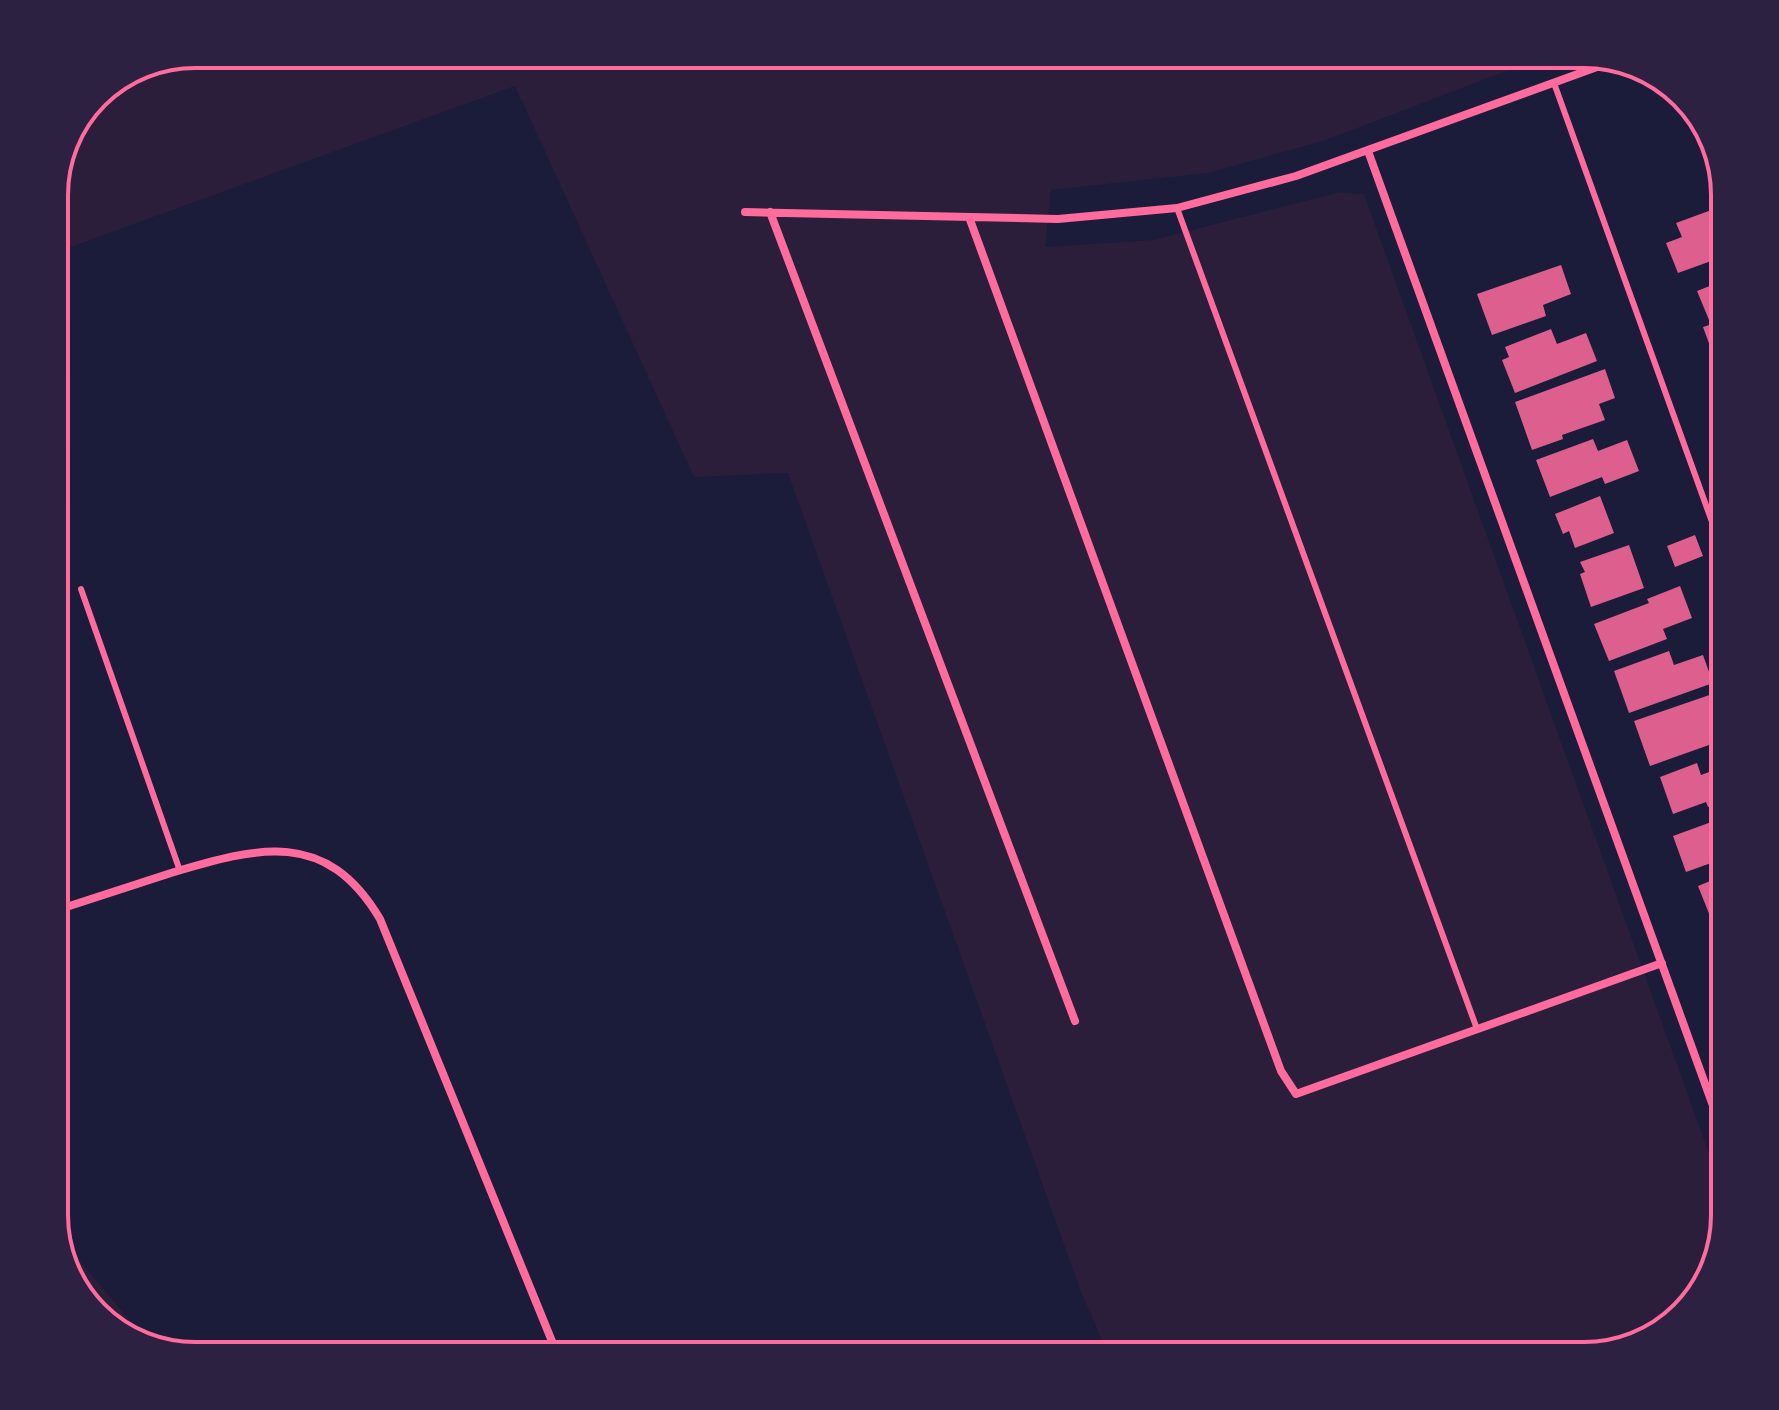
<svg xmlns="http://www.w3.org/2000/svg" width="1779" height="1410" viewBox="0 0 1779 1410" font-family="Jost,sans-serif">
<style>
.green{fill:#2a1e3b}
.building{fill:#dd5f8e}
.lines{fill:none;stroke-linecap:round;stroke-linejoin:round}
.service{stroke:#ff6b9d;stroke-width:6}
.minor{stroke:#ff6b9d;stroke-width:8}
.rim{fill:none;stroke:#ff6b9d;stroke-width:4}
</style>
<rect width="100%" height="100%" fill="#1b1b3a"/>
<!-- green -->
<path class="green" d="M195,54H1551L1326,140L1208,173L1051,190L1045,247L1153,240L1340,192L1364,194L1725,1198V1215L1690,1307L1646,1342L1584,1356H1109L1081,1292L788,473L694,477L515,86L54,253V186L69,132L102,89Z
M57,1234L144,1337L103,1321L69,1278Z"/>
<!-- building -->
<path class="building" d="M1725,205V256L1678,273L1666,243L1682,237L1676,223Z
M1561,265L1571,294L1543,305L1546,316L1492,335L1477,294Z
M1725,267V314L1709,320L1697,291L1725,280L1720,269Z
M1725,320V356L1715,360L1703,327Z
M1551,329L1557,344L1586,333L1597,361L1515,393L1502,360L1509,357L1505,347Z
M1605,369L1615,398L1599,404L1605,420L1562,435L1563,439L1532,450L1515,402Z
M1593,439L1598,451L1627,440L1639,471L1605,484L1602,477L1550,497L1536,460Z
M1600,496L1614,533L1575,548L1569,531L1563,534L1555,514Z
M1695,535L1703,556L1675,567L1667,546Z
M1629,545L1644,588L1591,607L1580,574L1585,572L1580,562Z
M1680,586L1692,618L1663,629L1667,639L1609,661L1594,624L1649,603L1647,599Z
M1669,651L1674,665L1703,655L1713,683L1629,713L1614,671Z
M1724,690L1725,724L1718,727L1723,740L1650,766L1634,721Z
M1697,763L1701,775L1725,766V801L1708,807L1706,802L1673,814L1660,777Z
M1725,817V858L1686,872L1673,836Z
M1725,875V916L1712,921L1698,886Z"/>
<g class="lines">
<!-- service -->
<path class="service" d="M1554,83L1725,558
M1177,208L1477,1029
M81,589L180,871"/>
<!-- minor -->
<path class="minor" d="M1368,151L1725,1139
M745,212L1058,219L1177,208L1296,176L1608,63
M770,212L1075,1021
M969,217L1281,1071L1296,1094L1662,963
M54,911C93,898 132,886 171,873C258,847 326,828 380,919L558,1356"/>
</g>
<!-- crop -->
<path d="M0 0H1779V1410H0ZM195 68H1584A127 127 0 0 1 1711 195V1215A127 127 0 0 1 1584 1342H195A127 127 0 0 1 68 1215V195A127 127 0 0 1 195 68Z" fill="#2d2142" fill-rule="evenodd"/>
<path class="rim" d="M195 68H1584A127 127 0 0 1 1711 195V1215A127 127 0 0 1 1584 1342H195A127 127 0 0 1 68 1215V195A127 127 0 0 1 195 68Z"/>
</svg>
